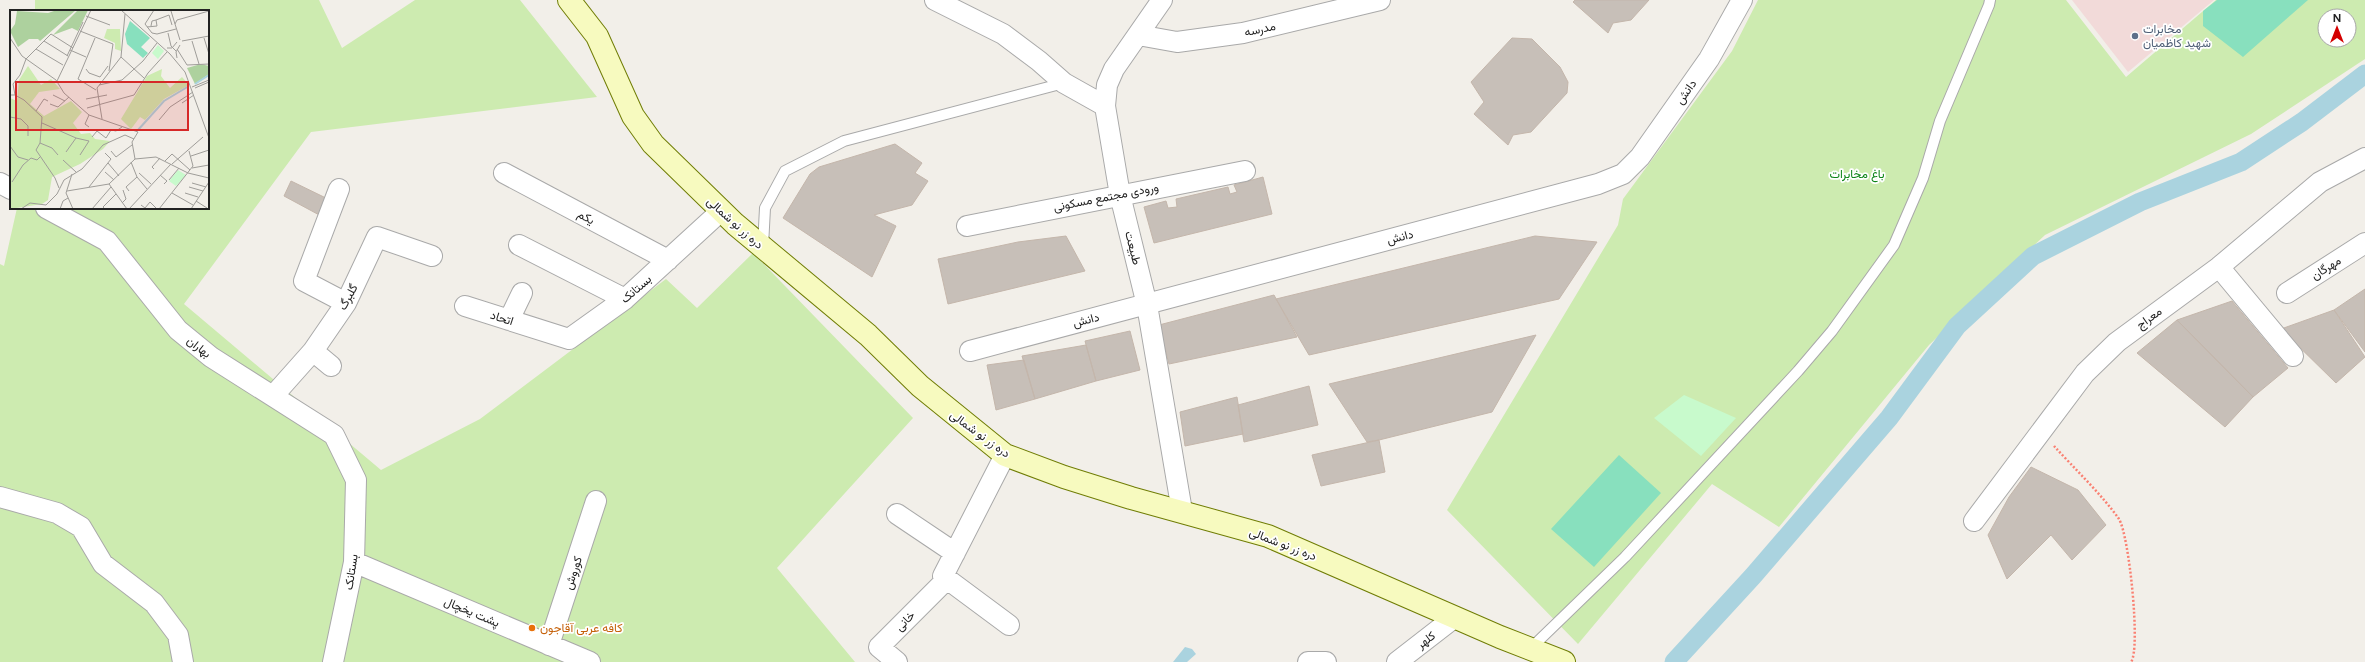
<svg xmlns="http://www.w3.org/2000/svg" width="2365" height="662" viewBox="0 0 2365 662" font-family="Figtree,Vazirmatn,sans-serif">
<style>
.commercial{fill:#f2dad9}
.grass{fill:#cdebb0;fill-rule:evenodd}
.park{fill:#c8facc}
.pitch{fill:#88e0be}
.water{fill:#aad3df}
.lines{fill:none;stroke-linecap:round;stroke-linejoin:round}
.canal{stroke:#aad3df;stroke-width:19}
.building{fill:#c7bfb8;stroke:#c4b6ab}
.lane-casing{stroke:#a9a9a9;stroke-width:12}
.street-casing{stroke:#a9a9a9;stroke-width:22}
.secondary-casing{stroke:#707d05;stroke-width:24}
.path{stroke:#fa8072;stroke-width:2.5;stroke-dasharray:2 2;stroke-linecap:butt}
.lane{stroke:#fff;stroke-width:10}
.street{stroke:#fff;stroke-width:20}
.secondary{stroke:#f7fabf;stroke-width:22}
.service-dot{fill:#5c6f8a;stroke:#fff;stroke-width:1.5}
.food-dot{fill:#e8710a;stroke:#fff;stroke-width:1.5}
.labels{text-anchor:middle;stroke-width:3.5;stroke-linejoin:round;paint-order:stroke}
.street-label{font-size:12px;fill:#222;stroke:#fff}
.service-label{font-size:12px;fill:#4e5e75;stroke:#fff;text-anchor:start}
.park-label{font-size:12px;fill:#0c8416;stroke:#fff}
.food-label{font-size:12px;fill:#c56008;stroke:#fff;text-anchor:start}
.inset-river{fill:none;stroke:#aad3df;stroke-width:2}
.inset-road{fill:none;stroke:#9f9d99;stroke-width:1}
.view{fill:#d62828;fill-opacity:0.15;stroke:#d62828;stroke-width:2}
.inset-edge{fill:none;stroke:#222;stroke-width:2}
</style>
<rect width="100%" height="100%" fill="#f2efe9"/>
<!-- commercial -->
<path class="commercial" d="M2072,0H2214L2128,72Z"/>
<!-- grass -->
<path class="grass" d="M35,0H319L342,48L415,0H520L597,97L311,132L184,304L381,470L480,419L666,279L697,308L753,253L913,418L777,568L855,662H0V264L4,266L17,208H208V11H35Z
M1758,0H2066L2126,77L2216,0H2365V59L2251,134L2045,235L1929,345L1779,527L1712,484L1578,644L1447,510L1618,225L1623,199L1732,51ZM2325,16H2349V40H2325Z"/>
<!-- park -->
<path class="park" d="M1684,395L1736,418L1701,456L1654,418Z"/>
<!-- pitch -->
<path class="pitch" d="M2217,0H2308L2243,57L2203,26V11Z
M1619,455L1661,493L1594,567L1551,529Z"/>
<!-- water -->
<path class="water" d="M1185,647L1192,649L1196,654L1187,662H1173Z"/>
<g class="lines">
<!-- canal -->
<path class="canal" d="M1674,662L1753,576L1889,418L1957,326L2033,256L2140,202L2241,162L2302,122L2365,74"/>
</g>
<!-- building -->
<path class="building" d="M1575,0H1649L1631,20L1613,23L1608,33L1573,2Z
M1512,38L1532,39L1560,67L1568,82L1567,93L1531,132L1513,135L1508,145L1474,114L1484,102L1471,82Z
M895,144L922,163L915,173L928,181L912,205L874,215L896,226L872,277L783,218L810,174L819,167Z
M1263,177L1272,214L1154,243L1144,207L1166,201L1168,208L1177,207L1176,199L1228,187L1230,194L1237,192L1234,185Z
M291,181L330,200L323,217L284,196Z
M1066,236L1085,271L948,304L938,259L1018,242Z
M1535,236L1597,242L1559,299L1309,355L1276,299Z
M2365,289V352L2334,310Z
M1274,295L1297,337L1169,364L1159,325Z
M2232,301L2288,368L2253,397L2177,320Z
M2334,310L2365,357L2336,383L2281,329Z
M2177,320L2253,397L2225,427L2137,353Z
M1130,331L1140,370L1096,381L1085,341Z
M1536,335L1492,412L1379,440L1367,442L1329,384Z
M1086,345L1096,381L1035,399L1022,356Z
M1024,360L1035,399L996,410L987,365Z
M1309,386L1318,425L1244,442L1238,405Z
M1237,397L1243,434L1185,446L1180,412Z
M1379,440L1385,472L1321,486L1312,455Z
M2031,467L2078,490L2106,525L2072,560L2051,535L2007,579L1988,535L2009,497Z"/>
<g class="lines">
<defs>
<path id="lane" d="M763,246L765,208L785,171L844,141L1064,83
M1530,649L1625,557L1798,371L1832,331L1894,245L1923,178L1940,121L1989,5L1990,0"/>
<path id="street" d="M935,0L1003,34L1039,61L1064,83L1105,106
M1162,0L1114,69L1107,85L1105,106L1120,195L1147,305L1182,511
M1138,35L1177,42L1243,33L1380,0
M504,173L668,260
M0,183L11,189
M339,189L304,281L346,303
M46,208L107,241L178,330L211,357L334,435L356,480L354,562L333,662
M967,226L1245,171
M519,245L625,299
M2219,267L2293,356
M2287,293L2365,243
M465,306L569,339L625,299L721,211
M509,320L522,293
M313,351L331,366
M970,351L1598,184L1623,174L1640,157L1709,59L1742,0
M273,396L313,351L346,303L377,237L432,256
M1005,455L943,576L1009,625
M0,497L57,513L81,527L103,564L154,603L178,635L183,662
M897,514L955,553
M1974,521L2085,373L2117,342L2219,267L2320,182L2365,158
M354,562L590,662
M549,645L596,501
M897,662L879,647L947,579
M1308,662H1326
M1397,662L1455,617"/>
<path id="secondary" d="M569,0L597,36L633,116L653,144L735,224L868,335L920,386L1005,455L1064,477L1131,498L1268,536L1500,637L1564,662"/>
</defs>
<!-- lane casing -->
<use href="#lane" class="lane-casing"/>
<!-- street casing -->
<use href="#street" class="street-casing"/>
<!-- secondary casing -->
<use href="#secondary" class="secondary-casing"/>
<!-- path -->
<path class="path" d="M2054,446C2074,468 2103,496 2119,519C2129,535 2141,649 2131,662"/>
<!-- lane -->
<use href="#lane" class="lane"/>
<!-- street -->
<use href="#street" class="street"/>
<!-- secondary -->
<use href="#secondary" class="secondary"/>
</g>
<!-- markers -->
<circle class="service-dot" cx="2135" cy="36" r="4"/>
<circle class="food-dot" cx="532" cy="628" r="4"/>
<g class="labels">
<!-- street labels -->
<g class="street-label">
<text transform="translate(1260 29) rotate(-12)" y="4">مدرسه</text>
<text transform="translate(1686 92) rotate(-55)" y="4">دانش</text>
<text transform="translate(1106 197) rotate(-11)" y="4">ورودی مجتمع مسکونی</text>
<text transform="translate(586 217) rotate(28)" y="4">یکم</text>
<text transform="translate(735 223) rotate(42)" y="4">دره زر نو شمالی</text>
<text transform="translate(1400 237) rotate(-15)" y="4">دانش</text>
<text transform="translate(1133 248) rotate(76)" y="4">طبیعت</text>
<text transform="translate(2326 268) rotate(-33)" y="4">مهرگان</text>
<text transform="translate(636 289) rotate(-41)" y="4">بستانک</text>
<text transform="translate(348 297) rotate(-62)" y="4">گلبرگ</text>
<text transform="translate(502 318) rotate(18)" y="4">اتحاد</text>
<text transform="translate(2149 318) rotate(-36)" y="4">معراج</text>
<text transform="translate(1086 320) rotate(-15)" y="4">دانش</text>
<text transform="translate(199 347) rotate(38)" y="4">بهاران</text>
<text transform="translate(980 434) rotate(36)" y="4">دره زر نو شمالی</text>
<text transform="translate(1283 544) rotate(21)" y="4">دره زر نو شمالی</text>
<text transform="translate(351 572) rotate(-81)" y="4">بستانک</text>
<text transform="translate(573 573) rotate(-72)" y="4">کوروش</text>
<text transform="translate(472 612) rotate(23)" y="4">پشت یخچال</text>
<text transform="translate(905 621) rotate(-45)" y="4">خانی</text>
<text transform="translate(1426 640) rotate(-37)" y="4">کلهر</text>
</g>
<!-- service labels -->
<g class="service-label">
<text x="2143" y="33">مخابرات<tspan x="2143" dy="14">شهید کاظمیان</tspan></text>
</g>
<!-- park labels -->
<g class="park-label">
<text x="1857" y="178">باغ مخابرات</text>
</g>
<!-- food labels -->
<g class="food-label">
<text x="540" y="632">کافه عربی آقاجون</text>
</g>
</g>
<!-- overview -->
<g transform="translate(10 10)">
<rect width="199" height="199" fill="#f2efe9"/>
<path d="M97,19H110L111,41L105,39V33L94,28ZM18,56L31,75L41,69L50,79L29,82L20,94L34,106L61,91L72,102L63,113L71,124L80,123L85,129L100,131L93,139L70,154L42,167L38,190L32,194L0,199V88L7,91L9,70ZM152,59L151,66L160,78L172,67L179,75L154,89L135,110L130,107L121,119L111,109L137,66Z" fill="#cdebb0"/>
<path d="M47,0H66L30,31L28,29H19L8,37L0,21L5,14L7,1L38,3ZM68,0H78L68,21L62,18L43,25ZM191,54L199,56V64L185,74L177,58Z" fill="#add19e"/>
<path d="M148,35L154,41L148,49L142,43ZM168,160L176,165L166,176L159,171Z" fill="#c8facc"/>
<path d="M120,11L140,28L131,37L138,43L133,48L117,34L115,24Z" fill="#88e0be"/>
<path class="inset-river" d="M185,74L199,65M128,120L154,91L179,76"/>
<path class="inset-road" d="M111,0L160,44L175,62L199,128M144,0L135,14L142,23L147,24L166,19M161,1L165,14M76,6L100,15M146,10L159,5L162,15M137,17L147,16L146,10L142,11L141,16M70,21L103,34L99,61M158,23L161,36L166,41M0,28L12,46L46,70L54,83L79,105L128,122L122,132L125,149L146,147L178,163L199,168M85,28L68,69L86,80M194,28L199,44M170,30L165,14L167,10L199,1M34,31L58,46M172,31L199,26M182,31L189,54M157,38H162L167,32M26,39L53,55M167,39L177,55L199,54M60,40L76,47M57,46L73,12M111,47L134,68M167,48L166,42L170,35M76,59L79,63L90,67L98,56M47,71L81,0M89,75L112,70L133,51L147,33M182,77L199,70M185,78L199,72M0,85H5L3,74L10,65L16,49L41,24L63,38M5,85L14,90L32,107L30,133L26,140L45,168L49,178M43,85L55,91M76,89L97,85M172,93L184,85M40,94L48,97L59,87M77,98L124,85L138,63L157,42M26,101L34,89L38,91M79,105L75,114L79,117M0,107L11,109L18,116V126M92,109L87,78L111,47L115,4M149,110L160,97L183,82M32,113L66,128L79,131L70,145M82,127L87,121L96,128L101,120L106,121L112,117M30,133L42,138L48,145M0,136L8,147L18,150M101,141L106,147L122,135M56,142L66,128M181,146L199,140M53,150L66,162M155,151L162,144L180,160M121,152L127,167L137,179M98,153L109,166M162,154L193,127M182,158L199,155M144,159L142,157L150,148M95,162L104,170M129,163L141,174M62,164L56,183L63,199M150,165L157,171L154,174M159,170L169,158M2,172L13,155L21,148L27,150L30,147M182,173L196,177M99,174L117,199M79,177L101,149L95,143M179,177L193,181M57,181L99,174L125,149M119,181L116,177L127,167M162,183L183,195M175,183L188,187M186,191L197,198M112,193L116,189L113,180M131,195L135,198L140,192L147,199M11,199L20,193L36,195L47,184L54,170L72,159L93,135L115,125L124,129M50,199L53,191L58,188M82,199L101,177M95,199L93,197L106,184M119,199L161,154M149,199L183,156L179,141M181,199L199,172"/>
<path class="view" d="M6,72H178V120H6Z"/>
<rect width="199" height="199" class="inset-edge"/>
</g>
<!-- north arrow -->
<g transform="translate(2337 28)"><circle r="19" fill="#ffffff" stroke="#a7a7a7"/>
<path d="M0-3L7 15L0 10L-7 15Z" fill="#d40000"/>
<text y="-6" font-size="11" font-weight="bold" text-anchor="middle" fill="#222222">N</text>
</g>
</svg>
